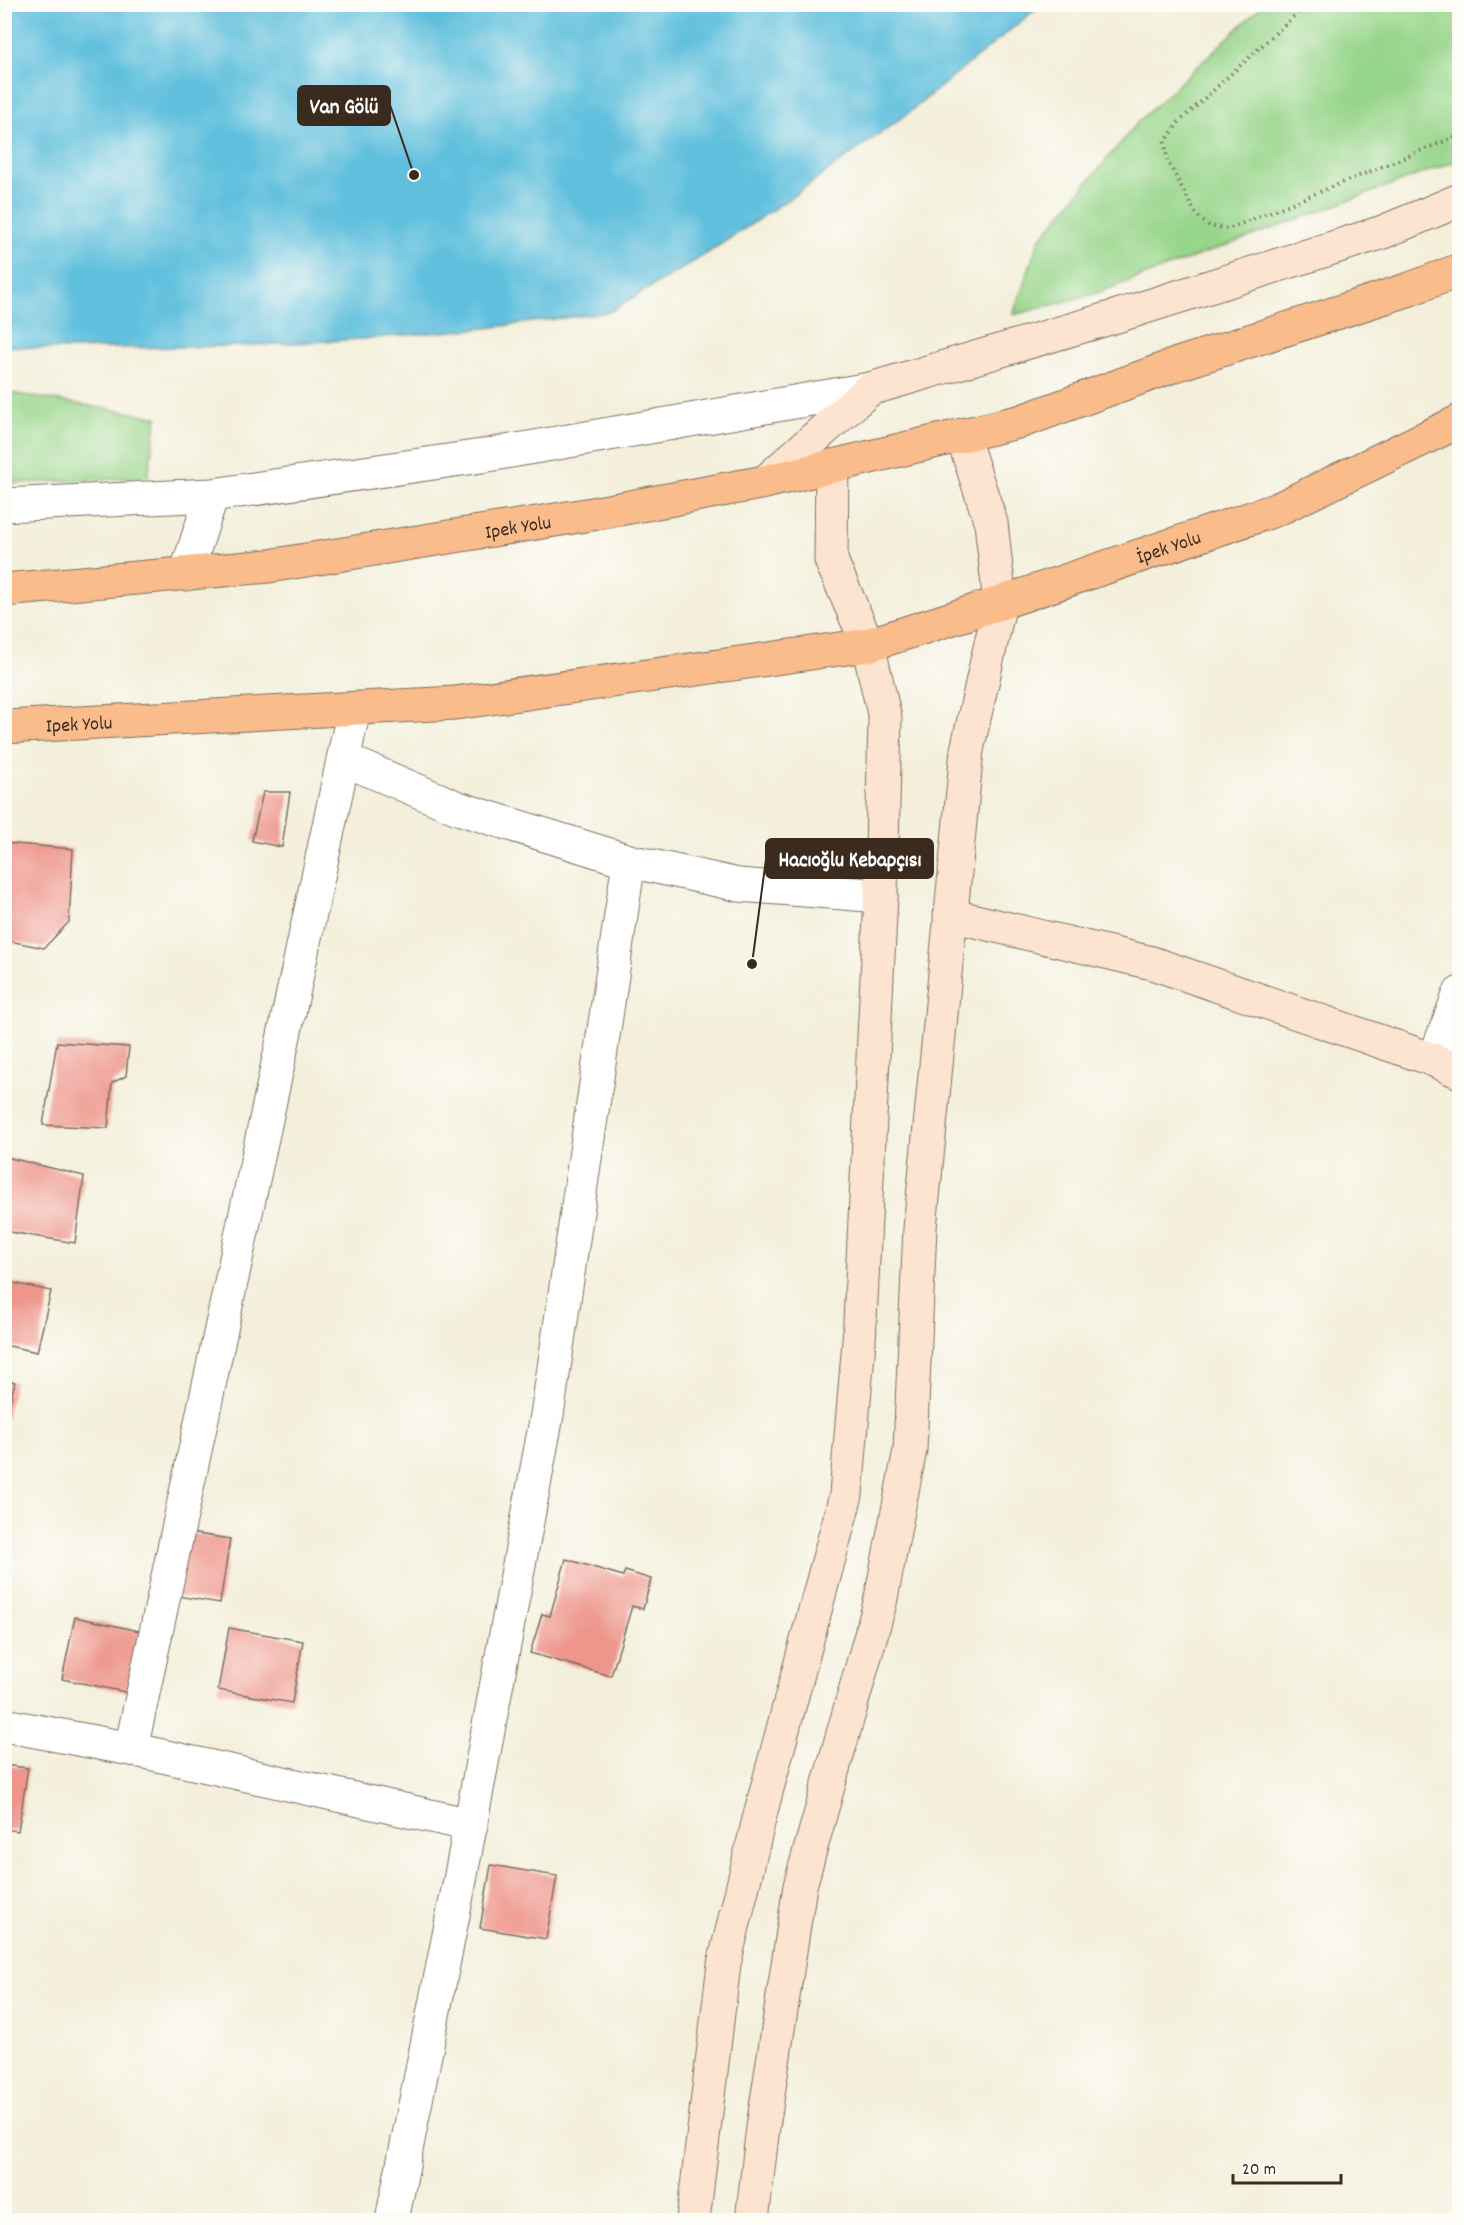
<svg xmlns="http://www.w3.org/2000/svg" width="1464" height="2225" viewBox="0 0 1464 2225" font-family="Dekko,sans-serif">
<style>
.green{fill:#97d58a;stroke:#698054;stroke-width:1.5}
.water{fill:#5fbfdd;stroke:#4d747e;stroke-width:1.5}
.building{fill:#ee968c}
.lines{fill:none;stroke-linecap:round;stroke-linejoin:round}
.street-casing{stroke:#7b6f60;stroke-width:35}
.secondary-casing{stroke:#7b6f60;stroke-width:35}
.highway-casing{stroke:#7b6f60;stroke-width:35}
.path{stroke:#7b6f60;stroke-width:4;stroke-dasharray:1.5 4.5;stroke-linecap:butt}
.street{stroke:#fff;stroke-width:33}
.secondary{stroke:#fde4d1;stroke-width:33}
.highway{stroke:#fabc8b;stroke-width:33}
.labels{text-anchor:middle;stroke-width:5;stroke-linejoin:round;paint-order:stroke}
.street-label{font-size:20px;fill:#3b2a1e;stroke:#fdfcf7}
.leader{fill:none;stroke:#3b2a1e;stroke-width:2}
.callout-dot{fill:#3b2a1e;stroke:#fdfcf7;stroke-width:2}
.callout{fill:#3b2a1e;stroke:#3b2a1e;stroke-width:2}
.callout-label{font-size:21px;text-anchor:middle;font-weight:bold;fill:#fff}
</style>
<rect width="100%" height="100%" fill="#fdfcf7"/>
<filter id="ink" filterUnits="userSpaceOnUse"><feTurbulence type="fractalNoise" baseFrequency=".0167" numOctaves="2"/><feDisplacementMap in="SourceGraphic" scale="12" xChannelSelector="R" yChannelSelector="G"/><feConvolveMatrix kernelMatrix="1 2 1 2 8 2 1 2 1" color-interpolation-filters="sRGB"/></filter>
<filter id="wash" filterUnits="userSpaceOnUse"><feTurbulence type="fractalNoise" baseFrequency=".008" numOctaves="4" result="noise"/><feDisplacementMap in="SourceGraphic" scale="24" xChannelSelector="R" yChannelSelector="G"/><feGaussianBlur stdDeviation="1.35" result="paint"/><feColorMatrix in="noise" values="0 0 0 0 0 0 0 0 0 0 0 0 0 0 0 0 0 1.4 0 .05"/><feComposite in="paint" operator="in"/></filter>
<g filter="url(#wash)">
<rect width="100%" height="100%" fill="#f3efda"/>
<!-- green -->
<path class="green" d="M1264,4L1459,5V160L1094,294L1013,315L1039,240L1139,121Z
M5,392L157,417L148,477L5,484Z"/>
<!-- water -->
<path class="water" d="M5,4H1041V5L911,111L795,195L703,256L609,312L486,328L363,339L241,346L57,349L5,346Z"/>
<g id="blocks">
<!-- building -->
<path class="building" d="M263,792H290L282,847L252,841Z
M4,843L73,849L69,922L44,948L4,940Z
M57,1042L129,1047L126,1076L112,1083L108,1128L43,1125Z
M6,1157L84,1176L75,1243L4,1231V1167Z
M4,1281L51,1291L37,1352L4,1345Z
M4,1380L15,1382L5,1421H4Z
M163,1529L230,1539L220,1603L152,1592Z
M566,1559L623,1576L625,1571L651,1579L643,1609L632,1606L611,1676L530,1653L542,1614L550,1616Z
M75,1617L167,1637L154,1698L62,1679Z
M229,1628L303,1641L292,1703L218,1690Z
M4,1765L28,1768L18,1831L4,1829Z
M491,1865L557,1876L546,1939L480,1928Z"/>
</g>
</g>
<g filter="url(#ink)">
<use href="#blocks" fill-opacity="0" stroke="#7b6f60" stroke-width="1.5"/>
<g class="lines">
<defs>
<path id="street" d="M4,505L212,495L482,456L870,389
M186,574L212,495
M343,759L458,808L629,861L739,885L881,896
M1434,1060L1460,993
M4,1725L131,1749L354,709
M131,1749L471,1825
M392,2220L461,1875L547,1415L629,861"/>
<path id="secondary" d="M765,482L870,389L1117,316L1383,232L1460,200
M950,915L1152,963L1434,1060L1460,1072
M693,2220L724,1964L761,1811L846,1495L859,1341L881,896L885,718L868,645L831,560L832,466
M752,2220L763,2127L800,1886L880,1603L910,1450L920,1228L967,750L1000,603L991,523L962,435"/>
<g id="highway">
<path id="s1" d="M4,590L269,566L592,514L765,482L1022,421L1178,364L1410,289L1460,270"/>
<path id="s2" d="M4,727L455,703L868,645L1000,603L1278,509L1460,421"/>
</g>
</defs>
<!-- street casing -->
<use href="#street" class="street-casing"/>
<!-- secondary casing -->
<use href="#secondary" class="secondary-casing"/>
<!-- highway casing -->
<use href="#highway" class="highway-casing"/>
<!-- path -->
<path class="path" d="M1307,4L1179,122L1165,142L1167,160L1197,216L1209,226L1228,229L1460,135"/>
<!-- street -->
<use href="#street" class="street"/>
<!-- secondary -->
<use href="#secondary" class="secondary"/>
<!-- highway -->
<use href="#highway" class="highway"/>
</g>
</g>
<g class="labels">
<!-- street labels -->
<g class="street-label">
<text dy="7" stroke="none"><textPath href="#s1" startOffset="518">Ipek Yolu</textPath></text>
<text dy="7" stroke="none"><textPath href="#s2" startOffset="1185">İpek Yolu</textPath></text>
<text dy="7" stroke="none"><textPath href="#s2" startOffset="75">Ipek Yolu</textPath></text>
</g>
</g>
<!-- callouts -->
<path class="leader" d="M414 175L390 105M752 964L766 859"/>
<g class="callout-dot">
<circle cx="414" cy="175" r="6"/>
<circle cx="752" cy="964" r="6"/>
</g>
<g class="callout">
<rect x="298" y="86" width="92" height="39" rx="6"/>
<rect x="766" y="839" width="167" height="39" rx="6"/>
</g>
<g class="callout-label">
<text x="344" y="113">Van Gölü</text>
<text x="850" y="866">Hacıoğlu Kebapçısı</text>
</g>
<!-- margin -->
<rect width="1464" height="2225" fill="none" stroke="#fdfcf7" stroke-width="24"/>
<!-- scale -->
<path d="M1233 2174v9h108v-9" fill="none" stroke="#3b2a1e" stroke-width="3"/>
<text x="1242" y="2174" font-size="18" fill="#3b2a1e" stroke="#fdfcf7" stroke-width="4.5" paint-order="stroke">20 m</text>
</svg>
